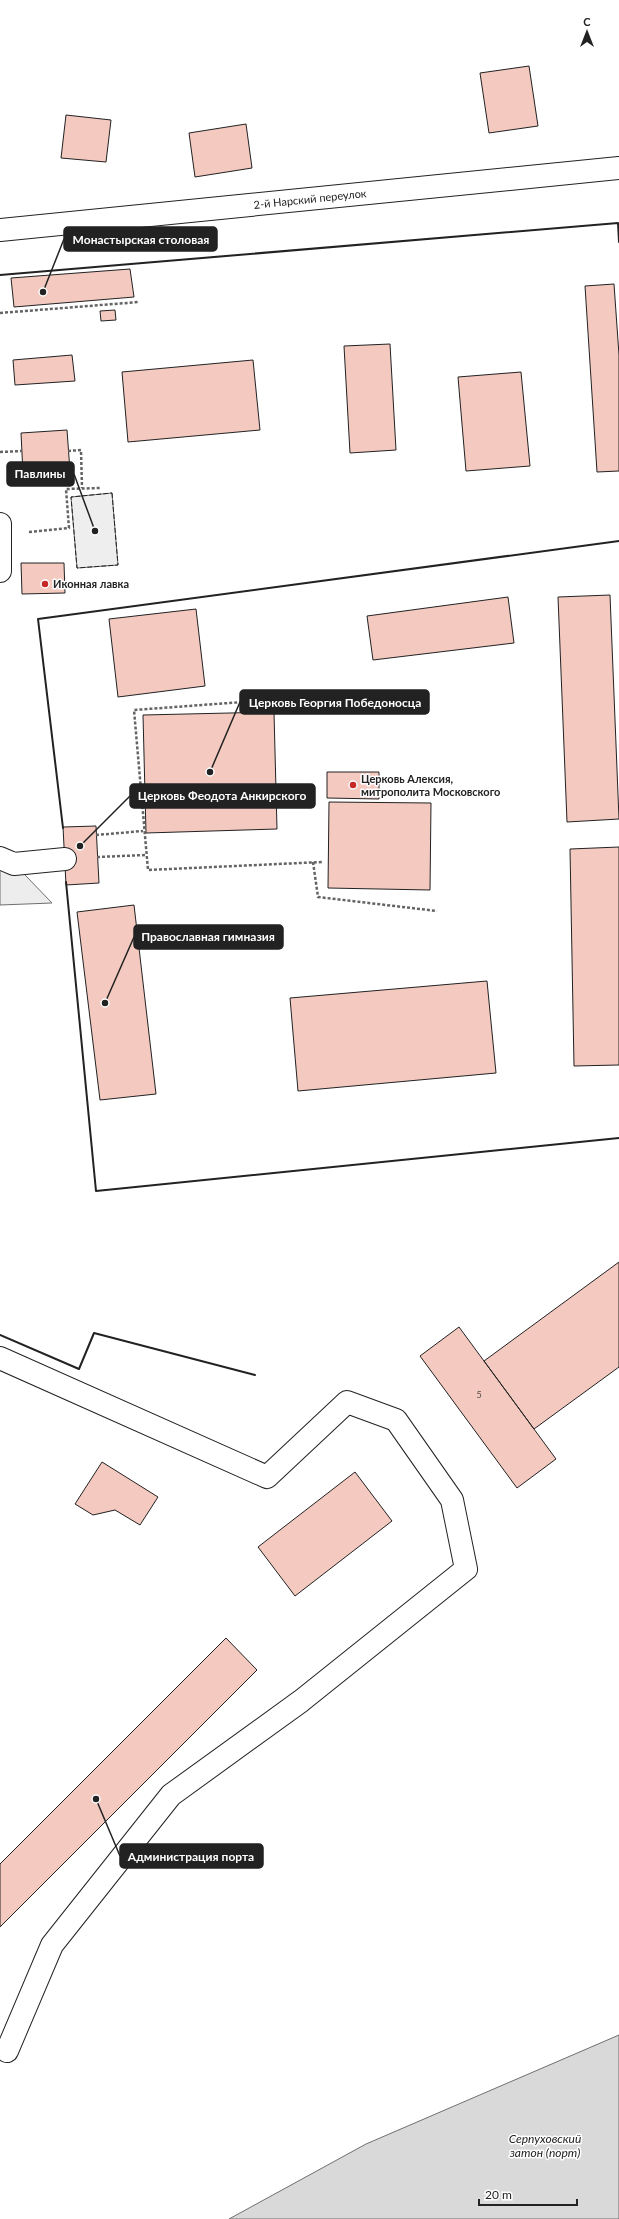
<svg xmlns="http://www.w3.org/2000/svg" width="619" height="2219" viewBox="0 0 619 2219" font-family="Lato,sans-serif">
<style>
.green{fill:#eee;stroke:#6f6f6f}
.parking{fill:#ededed;stroke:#6f6f6f}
.water{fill:#d9d9d9;stroke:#6f6f6f}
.building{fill:#f3c9c0;stroke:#222}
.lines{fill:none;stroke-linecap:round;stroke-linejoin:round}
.minor-casing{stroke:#222;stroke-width:24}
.path{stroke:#646464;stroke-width:2.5;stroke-dasharray:3 2;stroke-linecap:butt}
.minor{stroke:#fff;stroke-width:22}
.fence{stroke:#222;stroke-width:1;stroke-dasharray:5 2;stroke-linecap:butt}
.wall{stroke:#222;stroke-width:2}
.poi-dot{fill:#c62828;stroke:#fff;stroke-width:1.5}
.labels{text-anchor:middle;stroke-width:3;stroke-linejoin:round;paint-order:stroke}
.number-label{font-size:9px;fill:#564c4a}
.street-label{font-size:11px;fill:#222;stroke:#fff}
.poi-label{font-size:11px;font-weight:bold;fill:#222;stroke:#fff;text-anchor:start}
.water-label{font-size:12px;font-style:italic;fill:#222;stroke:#fff}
.leader{fill:none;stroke:#222;stroke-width:1.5}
.callout-dot{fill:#222;stroke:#fff;stroke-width:1.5}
.callout{fill:#222;stroke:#222;stroke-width:1.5}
.callout-label{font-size:12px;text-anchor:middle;font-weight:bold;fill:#fff}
</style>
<rect width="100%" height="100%" fill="#fff"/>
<!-- green -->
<path class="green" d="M112,493L118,565L77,568L71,497Z"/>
<!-- parking -->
<path class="parking" d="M0,849L52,903L0,905Z"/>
<!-- water -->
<path class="water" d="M619,2035V2219H229L366,2144Z"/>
<!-- building -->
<path class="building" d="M529,66L538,126L489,133L480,73Z
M66,115L111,120L106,162L61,158Z
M246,124L252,168L195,177L189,133Z
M130,269L134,297L14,307L11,278Z
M614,284L619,355V471L597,472L585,286Z
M115,310L116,320L101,321L100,311Z
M390,344L396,450L350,453L344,346Z
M72,355L75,381L15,385L13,360Z
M253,360L260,430L128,442L122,372Z
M521,372L530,466L466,471L458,377Z
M67,430L70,471L23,474L21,433Z
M21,563H64L65,593L22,594Z
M610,595L619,819L567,822L558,597Z
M508,597L514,643L373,660L367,616Z
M196,609L205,686L118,697L109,619Z
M274,712L277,829L146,833L143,715Z
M327,772H379V799L327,798Z
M329,802L431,803L430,890L328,888Z
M96,826L99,883L66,885L63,827Z
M619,847V1065L574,1066L570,849Z
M134,905L156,1094L100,1100L77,912Z
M487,981L496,1073L298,1091L290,998Z
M619,1262V1367L534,1429L484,1361Z
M459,1327L556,1459L517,1488L420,1356Z
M102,1462L158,1497L140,1525L115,1510L93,1515L75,1504Z
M355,1472L392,1521L295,1596L258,1547Z
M226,1638L257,1670L0,1927V1864Z"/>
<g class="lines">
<defs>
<path id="minor" d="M0,230L619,168
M0,524V571
M0,858L14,864L65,859
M0,1358L267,1477L347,1402L396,1420L452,1500L466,1569L301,1701L171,1795L52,1945L7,2051"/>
</defs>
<!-- minor casing -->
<use href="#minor" class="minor-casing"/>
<!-- path -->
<path class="path" d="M0,313L139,302
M68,451L81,450L82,488
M0,452L22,451
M29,532L69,528L66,489L101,488
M297,698L134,710L148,870L322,862
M96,835L143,831
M97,857L146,855
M313,862L318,897L437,911"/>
<!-- minor -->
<use href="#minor" class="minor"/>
<!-- fence -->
<path class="fence" d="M112,493L118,565L77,568L71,497Z"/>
<!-- wall -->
<path class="wall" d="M0,275L618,223L619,242
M63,828L38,619L619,541
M66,882L96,1191L619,1138
M0,1335L79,1369L94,1333L255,1375"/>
</g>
<!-- markers -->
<g class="poi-dot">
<circle cx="45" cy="584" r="4"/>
<circle cx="353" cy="785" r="4"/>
</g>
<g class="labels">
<!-- number labels -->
<g class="number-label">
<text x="479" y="1398">5</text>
</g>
<!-- street labels -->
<g class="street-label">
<text transform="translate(310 199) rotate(-6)" y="4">2-й Нарский переулок</text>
</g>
<!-- poi labels -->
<g class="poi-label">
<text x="53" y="588">Иконная лавка</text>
<text x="361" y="783">Церковь Алексия,<tspan x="361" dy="13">митрополита Московского</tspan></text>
</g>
<!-- water labels -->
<g class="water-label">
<text x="545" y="2143">Серпуховский<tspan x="545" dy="14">затон (порт)</tspan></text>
</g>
</g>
<!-- callouts -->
<path class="leader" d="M43 292L64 239M95 531L74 474M210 772L240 702M80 846L130 796M105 1003L134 937M96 1799L120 1856"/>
<g class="callout-dot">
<circle cx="43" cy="292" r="4"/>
<circle cx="95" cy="531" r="4"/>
<circle cx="210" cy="772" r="4"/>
<circle cx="80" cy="846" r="4"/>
<circle cx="105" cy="1003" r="4"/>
<circle cx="96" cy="1799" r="4"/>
</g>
<g class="callout">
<rect x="64" y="227" width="153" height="24" rx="4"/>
<rect x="7" y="462" width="67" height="24" rx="4"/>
<rect x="240" y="690" width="189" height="24" rx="4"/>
<rect x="130" y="784" width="185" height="24" rx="4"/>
<rect x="134" y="925" width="149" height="24" rx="4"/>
<rect x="120" y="1844" width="143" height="24" rx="4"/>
</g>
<g class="callout-label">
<text x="141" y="244">Монастырская столовая</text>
<text x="40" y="478">Павлины</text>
<text x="335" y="707">Церковь Георгия Победоносца</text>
<text x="222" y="800">Церковь Феодота Анкирского</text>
<text x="208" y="941">Православная гимназия</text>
<text x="191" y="1861">Администрация порта</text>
</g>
<!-- north arrow -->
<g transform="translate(587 32)" stroke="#ffffff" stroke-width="3" paint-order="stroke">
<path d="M0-3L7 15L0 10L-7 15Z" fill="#222222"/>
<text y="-6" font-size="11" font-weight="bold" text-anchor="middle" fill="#222222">С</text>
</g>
<!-- scale -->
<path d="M479 2199v6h98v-6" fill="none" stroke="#222222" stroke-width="2"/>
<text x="485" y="2199" font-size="12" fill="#222222" stroke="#ffffff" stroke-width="3" paint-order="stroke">20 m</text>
</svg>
